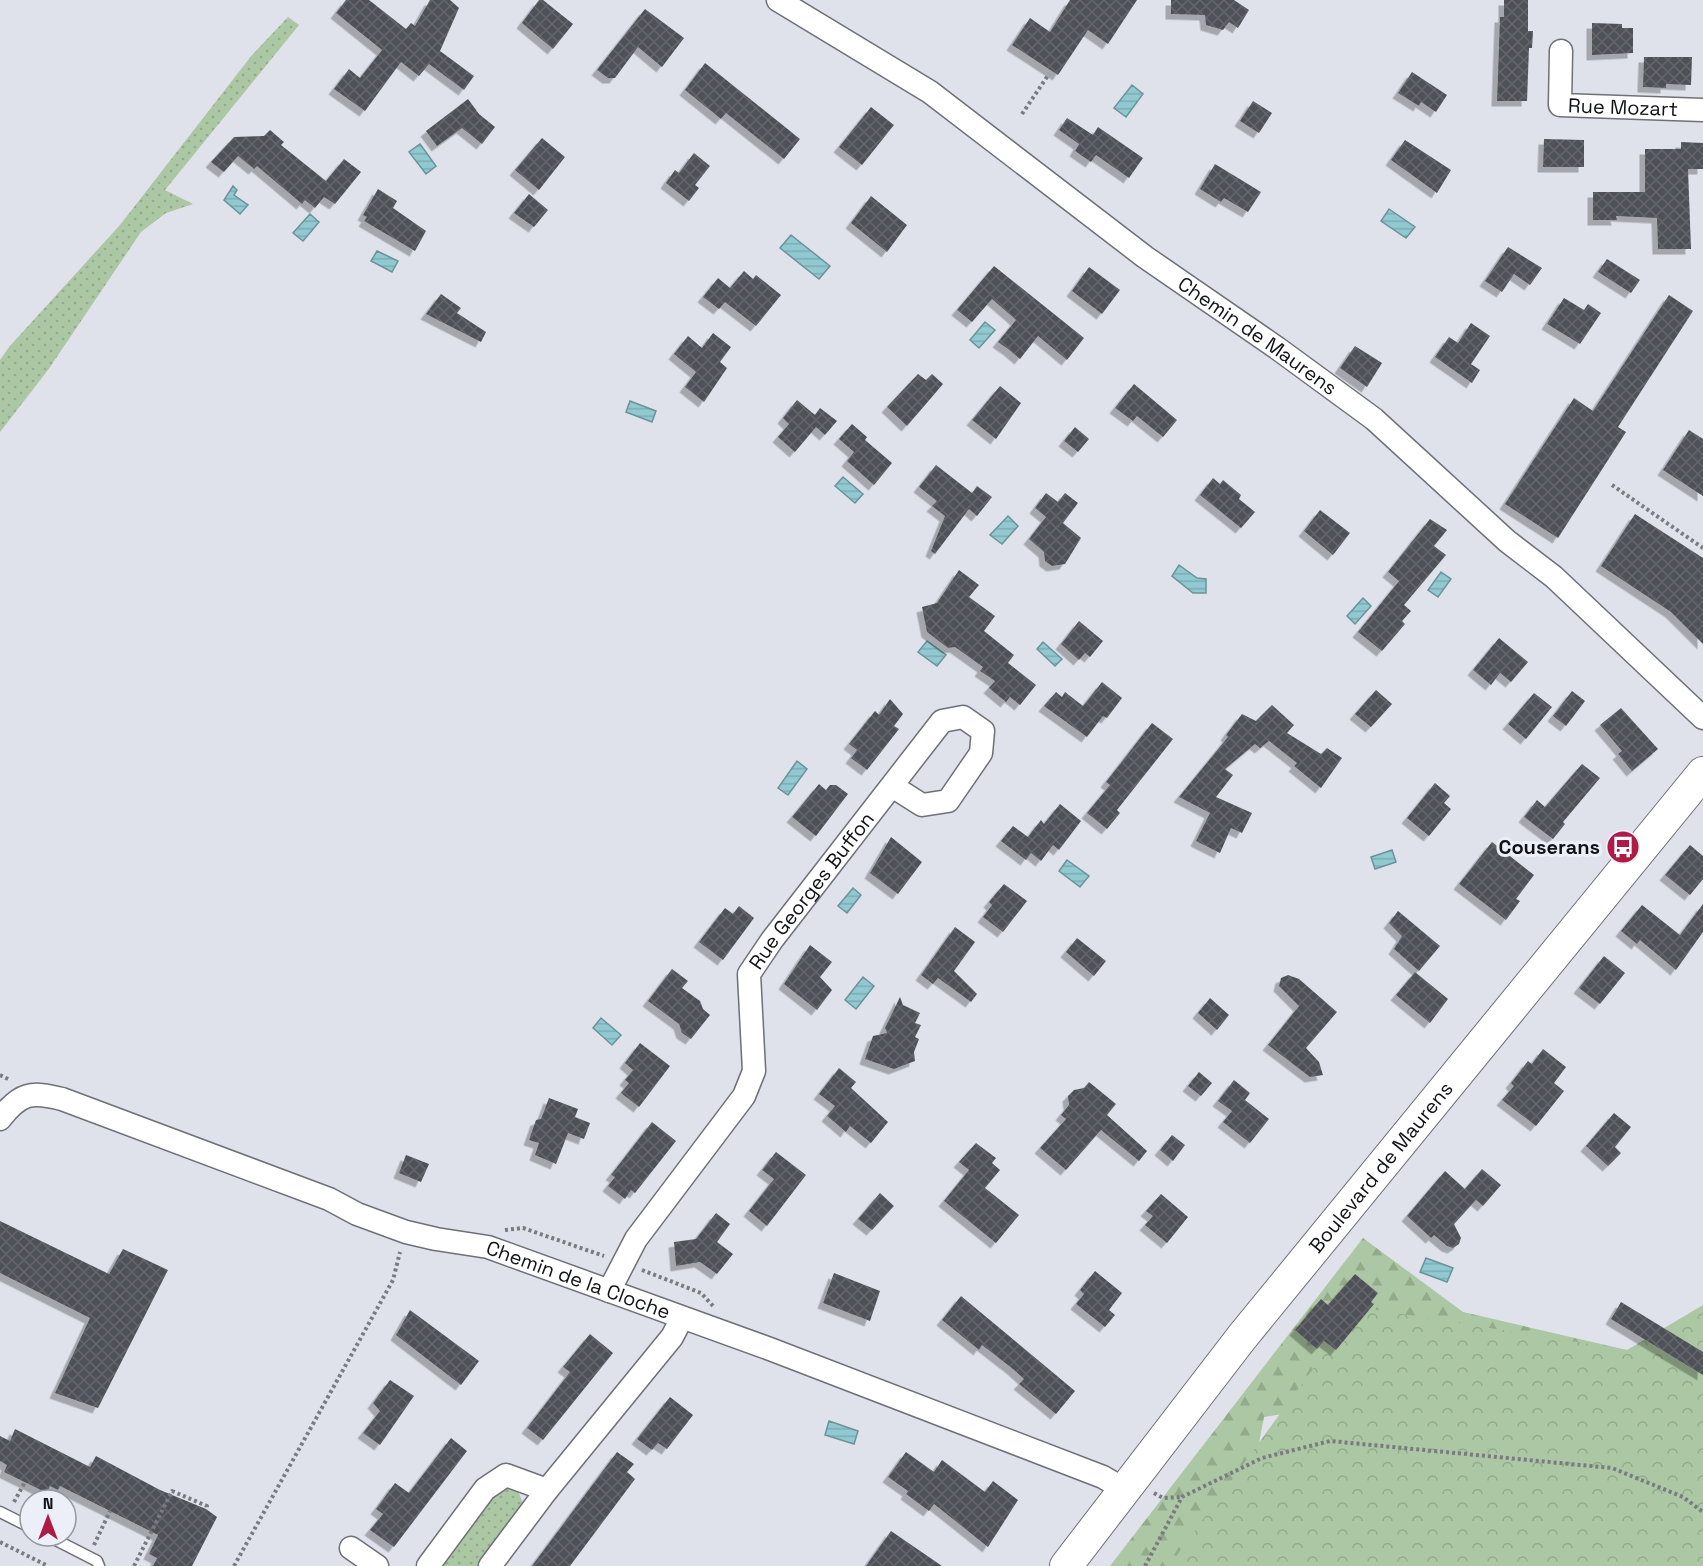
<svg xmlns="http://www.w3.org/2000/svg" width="1703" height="1566" viewBox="0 0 1703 1566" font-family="'Space Grotesk',sans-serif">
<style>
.grass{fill:url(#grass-dots)}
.forest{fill:url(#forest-firs)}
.park{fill:url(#park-crowns)}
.water{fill:url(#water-rules);stroke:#6b9299;stroke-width:1.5}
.building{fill:url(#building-cross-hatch);filter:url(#shadow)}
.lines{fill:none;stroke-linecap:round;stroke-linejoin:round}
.lane-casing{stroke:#6e7078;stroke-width:13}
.street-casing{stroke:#6e7078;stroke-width:25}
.secondary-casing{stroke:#6e7078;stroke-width:34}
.path{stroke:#797b81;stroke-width:4;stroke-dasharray:3 3;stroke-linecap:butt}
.lane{stroke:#fff;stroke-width:10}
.street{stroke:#fff;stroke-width:22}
.secondary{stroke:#fff;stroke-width:32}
.labels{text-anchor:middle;stroke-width:6;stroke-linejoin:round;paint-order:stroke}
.street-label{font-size:20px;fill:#111215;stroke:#eceff8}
.poi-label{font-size:20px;font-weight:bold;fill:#111215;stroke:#eceff8;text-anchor:end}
</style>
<defs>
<pattern id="grass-dots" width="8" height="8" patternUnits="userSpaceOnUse" patternTransform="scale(1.5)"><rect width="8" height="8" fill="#acc7a3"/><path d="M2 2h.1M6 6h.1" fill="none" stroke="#93aa8b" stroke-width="1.8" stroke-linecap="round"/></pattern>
<pattern id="forest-firs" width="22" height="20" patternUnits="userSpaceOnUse" patternTransform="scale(1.5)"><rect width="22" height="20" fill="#acc7a3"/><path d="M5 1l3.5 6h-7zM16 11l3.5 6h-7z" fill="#93aa8b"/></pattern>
<pattern id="park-crowns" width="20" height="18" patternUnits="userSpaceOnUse" patternTransform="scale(1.5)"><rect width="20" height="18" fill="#acc7a3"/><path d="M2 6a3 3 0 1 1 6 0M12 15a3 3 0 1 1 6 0" fill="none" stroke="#93aa8b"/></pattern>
<pattern id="water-rules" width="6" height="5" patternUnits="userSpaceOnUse" patternTransform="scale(1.5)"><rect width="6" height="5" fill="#91c9d1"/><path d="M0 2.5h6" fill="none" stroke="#7cacb3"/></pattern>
<pattern id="building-cross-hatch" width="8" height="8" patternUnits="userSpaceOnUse" patternTransform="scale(1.5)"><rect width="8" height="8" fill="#505159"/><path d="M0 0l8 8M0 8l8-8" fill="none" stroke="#65666c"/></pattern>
<filter id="shadow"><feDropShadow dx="-5.5" dy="5.5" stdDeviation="0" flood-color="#0004"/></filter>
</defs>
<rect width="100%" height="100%" fill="#dfe2eb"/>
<!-- grass -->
<path class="grass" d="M288,17L299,25L165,190L193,204L166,213L141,232L48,370L0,432V360L9,347L120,225L252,55Z
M508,1486L518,1491L523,1503L481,1566H440L496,1494Z"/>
<!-- forest -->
<path class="forest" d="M1363,1238L1463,1312L1627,1350L1374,1400L1264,1417L1251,1485L1332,1566H1110Z"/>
<!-- park -->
<path class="park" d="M1703,1305V1566H1169L1358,1307L1627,1350Z"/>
<!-- water -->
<path class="water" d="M1132,85L1143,94L1126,117L1114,108Z
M420,144L436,166L426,174L409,152Z
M233,186L237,190L234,195L248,205L240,214L224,200Z
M1389,209L1415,227L1406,238L1381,221Z
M310,214L319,222L303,241L293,233Z
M791,235L830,266L819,279L780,248Z
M377,251L398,261L392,272L371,261Z
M985,322L995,330L979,348L970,340Z
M630,401L656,411L652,422L626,412Z
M843,477L863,494L855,503L835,486Z
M1008,516L1018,526L1002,544L990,535Z
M1179,565L1197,578L1206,579V593H1193L1172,576Z
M1441,572L1451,579L1438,597L1428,590Z
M1363,598L1371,606L1355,624L1347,616Z
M927,641L946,655L937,666L918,652Z
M1043,642L1062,659L1055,666L1037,649Z
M797,761L807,769L788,795L778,788Z
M1392,850L1396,862L1375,869L1371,857Z
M1067,860L1089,876L1080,887L1059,871Z
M853,888L861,895L847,913L838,906Z
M863,977L874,986L856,1009L845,1000Z
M601,1018L621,1035L612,1045L593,1028Z
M1426,1258L1453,1268L1447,1282L1420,1272Z
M829,1421L858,1431L854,1444L825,1435Z"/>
<!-- building -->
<path class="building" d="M346,0H369L406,29L411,23L415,26L430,0H450L459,8L440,51L474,76L464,90L429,64L419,76L401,62L365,111L334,89L349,69L360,78L382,50L336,13Z
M539,0H543L573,24L553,49L522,23Z
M1070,0H1137L1108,44L1088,30L1058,75L1012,45L1030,18L1050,32Z
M1171,0H1234L1249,10L1238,28L1229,22L1223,30L1206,25L1205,15L1171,14Z
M1504,0H1528V31H1533L1532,48H1529L1527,101H1497L1500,17H1504Z
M645,9L684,38L662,67L638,47L615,78H608L597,70Z
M1592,23L1622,24V28H1633V53L1592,55Z
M1644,57H1692L1691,85L1666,84V88L1643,87Z
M705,63L800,139L784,159L726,113L721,119L685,90Z
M1412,72L1447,95L1436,112L1421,102L1419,106L1398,93Z
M468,99L479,114L495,127L482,144L462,128L437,146L426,131Z
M1253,101L1272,113L1259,133L1240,121Z
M871,107L894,125L862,165L839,147Z
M1067,118L1093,135L1098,127L1143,158L1129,178L1096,155L1091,162L1075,151L1079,144L1059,130Z
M270,130L284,142L281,145L326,181L344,159L361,172L335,204L324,197L315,208L305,200L302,204L257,166L254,169L238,156L224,172L211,162L234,137L264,136Z
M542,138L565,157L539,190L515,170Z
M1544,139L1584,140V167H1543Z
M1405,140L1451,170L1437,193L1391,160Z
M1681,142L1703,143V169H1688L1691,249H1658L1657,218L1616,216L1617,220H1593V192H1645V149H1681Z
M694,153L710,166L695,185L699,188L689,201L666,183L675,170L679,173Z
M1215,164L1261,192L1248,212L1224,198L1221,202L1200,189Z
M378,189L397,201L393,208L426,231L415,251L364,221L367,217L363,215Z
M529,194L548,210L534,227L514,213Z
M871,196L907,225L887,252L851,223Z
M1508,247L1542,268L1530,285L1514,274L1502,292L1485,281Z
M1607,259L1640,280L1631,293L1598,272Z
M994,266L1084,338L1067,360L1038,336L1020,359L1008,349L998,342L1016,320L992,299L972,322L957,310Z
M1089,267L1120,290L1102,314L1072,291Z
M744,271L753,279L756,275L781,295L756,326L725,302L719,309L703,297L718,278L730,288Z
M441,294L461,308L457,313L486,332L481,342L426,314Z
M1669,295L1693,311L1618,427L1626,432L1558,538L1505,504L1574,398L1593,411Z
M1564,298L1584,310L1588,304L1601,313L1580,344L1547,324Z
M1471,323L1490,336L1471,364L1480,370L1472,383L1435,357L1449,337L1458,343Z
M713,333L731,347L720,362L727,368L704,402L685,387L696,372L674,354L688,336L702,348Z
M1355,346L1382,363L1367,387L1340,368Z
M918,374L926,380L932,374L943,384L907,426L887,407Z
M1134,384L1177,420L1163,437L1137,416L1133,421L1115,408Z
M1000,386L1021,403L996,439L972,420Z
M797,400L815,415L820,408L837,421L825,435L816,427L795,452L778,437L789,424L783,418Z
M852,424L867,437L865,440L892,463L874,485L847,461L854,452L839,439Z
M1075,427L1089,439L1078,452L1064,441Z
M1689,430L1703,439V496L1663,470Z
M936,465L972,493L977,486L992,497L977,516L969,509L935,554L931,551L945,516L932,506L937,501L919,487Z
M1213,478L1220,484L1223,480L1241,495L1239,499L1255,512L1241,528L1200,495Z
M1046,493L1058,502L1065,493L1078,503L1063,523L1081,538L1065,564L1052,566L1045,561L1044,552L1029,539L1046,517L1035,508Z
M1320,510L1350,533L1333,555L1304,531Z
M1635,514L1703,558V644L1671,612L1601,566Z
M1430,519L1447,530L1434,546L1446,555L1404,605L1411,611L1402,621L1405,624L1382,651L1358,632L1399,581L1388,572Z
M959,570L979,585L969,597L995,616L984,631L1014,655L1008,663L1036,685L1020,705L1010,697L1006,702L989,688L995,681L980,671L983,667L955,647L948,648L927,632L922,607L937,603Z
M1079,621L1103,641L1090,657L1085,653L1079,660L1061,644Z
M1499,638L1528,662L1511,682L1500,673L1491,685L1473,670Z
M1102,682L1122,698L1107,718L1103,716L1087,737L1044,706L1056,692L1062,697L1065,692L1083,706Z
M1376,690L1392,704L1371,727L1355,714Z
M1572,691L1585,701L1566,726L1553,716Z
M1534,693L1552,707L1526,739L1508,724Z
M890,699L903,714L894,726L899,729L867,770L851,758L857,750L849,744L875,711L879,715Z
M1272,705L1294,725L1287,733L1321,754L1327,748L1342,758L1321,788L1294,766L1297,763L1269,741L1260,748L1255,744L1225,769L1233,775L1216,797L1252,813L1242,833L1231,828L1220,853L1196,841L1210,813L1179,797L1228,737L1226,735L1242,714L1256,721Z
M1621,708L1658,749L1632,771L1618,754L1622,751L1600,725Z
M1152,723L1173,739L1117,810L1120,813L1107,829L1087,813L1110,785L1106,782Z
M1582,764L1600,778L1563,822L1565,824L1553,839L1524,817L1537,800L1545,807Z
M1435,783L1450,796L1444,803L1451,809L1429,836L1407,818Z
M819,784L826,790L830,785H836L848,794L816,836L792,817Z
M1060,804L1081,821L1059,850L1053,845L1041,861L1031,853L1026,860L1001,841L1013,826L1028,837L1041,820L1044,824Z
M891,837L922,862L898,894L870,873Z
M1492,842L1534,875L1516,899L1520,901L1506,920L1459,884Z
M1690,845L1703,856V879L1690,895L1665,875Z
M1004,884L1027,901L1003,932L983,917L992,905L989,902Z
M1703,904V932L1676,970L1640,940L1637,944L1621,931L1642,905L1680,935Z
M739,906L754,918L723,960L699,942L725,908L733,914Z
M1398,911L1440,946L1419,971L1394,949L1402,936L1389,923Z
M955,927L975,942L954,971L977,994L971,1002L938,978L933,984L921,975Z
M1077,938L1106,961L1094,976L1066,952Z
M810,945L832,962L820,977L832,990L817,1010L784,984Z
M1604,956L1625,973L1600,1004L1579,988Z
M672,969L688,981L682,988L700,1001L703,1009L710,1015L691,1039L682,1033L679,1024L648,1001Z
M1415,972L1448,999L1430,1023L1396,995Z
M1288,975L1299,979L1337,1012L1306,1048L1319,1062L1323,1075L1310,1077L1268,1045L1299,1006L1279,986L1281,978Z
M900,997L903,1005L920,1013L915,1023L921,1025L915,1037L919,1039L914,1052L915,1061L894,1069L865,1059L873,1036L887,1033L885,1028Z
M1210,998L1229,1015L1217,1030L1198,1013Z
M640,1043L670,1066L639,1107L621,1093L629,1083L625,1080L633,1070L625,1063Z
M1543,1049L1566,1067L1554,1083L1564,1091L1536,1126L1502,1100L1514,1086L1511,1083L1528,1061L1532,1064Z
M839,1068L856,1082L851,1088L888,1122L871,1143L850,1126L846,1132L827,1116L835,1106L819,1094Z
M1199,1072L1212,1083L1201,1096L1188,1086Z
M1234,1080L1250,1093L1245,1100L1269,1119L1250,1143L1223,1122L1232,1111L1218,1101Z
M1089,1082L1116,1104L1107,1115L1147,1151L1139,1161L1101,1130L1066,1170L1040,1148L1066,1119L1061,1115L1069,1105L1068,1096L1074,1090L1084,1088Z
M549,1098L578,1109L575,1117L590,1123L584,1139L568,1133L556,1164L535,1155L539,1143L529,1140L536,1120L541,1119Z
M1614,1113L1631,1127L1615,1147L1621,1153L1608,1166L1586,1146Z
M652,1122L676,1141L635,1193L631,1190L625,1199L608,1186L615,1177L611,1175Z
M1172,1135L1185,1145L1173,1161L1160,1150Z
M976,1143L996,1158L992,1163L1000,1170L985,1188L1019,1215L996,1243L944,1201L969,1170L959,1162Z
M776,1152L806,1175L767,1226L749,1211L774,1179L762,1170Z
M406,1155L429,1164L421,1182L399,1173Z
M1482,1169L1501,1185L1483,1206L1476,1200L1454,1224L1461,1238L1459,1244L1453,1248L1447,1246L1434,1235L1431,1238L1407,1216L1445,1171L1465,1189Z
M880,1193L894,1206L872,1230L858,1219Z
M1161,1194L1188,1217L1167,1243L1145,1225L1153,1216L1146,1211Z
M716,1213L730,1224L717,1242L733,1254L717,1274L700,1262L676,1266L674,1242L696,1239Z
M0,1221L109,1274L123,1249L168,1270L98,1408L55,1393L90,1318L0,1273Z
M1095,1271L1122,1293L1109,1310L1115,1315L1105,1327L1076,1304L1084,1294L1080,1290Z
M834,1273L880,1291L870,1321L823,1303Z
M1355,1274L1378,1293L1371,1302L1374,1304L1336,1350L1324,1341L1317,1349L1295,1330L1321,1299L1328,1305Z
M961,1296L1075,1391L1056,1414L1019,1384L1024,1379L1013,1369L982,1345L979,1350L942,1320Z
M1621,1302L1703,1352V1375L1611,1319Z
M410,1310L479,1361L461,1385L396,1335Z
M590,1334L613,1353L543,1440L527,1428L570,1372L563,1367Z
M390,1380L414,1396L380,1445L363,1433L380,1411L373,1403Z
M670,1397L693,1415L667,1449L658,1443L652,1450L637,1439Z
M15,1429L90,1467L96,1456L160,1490L206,1509L217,1517L192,1566H153L157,1558L149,1554L158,1535L60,1486L58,1490L50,1486L47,1493L4,1472L7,1465L0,1461V1436L10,1441Z
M451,1438L467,1451L394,1547L370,1530L383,1514L376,1509L395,1483L409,1493Z
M617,1452L634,1464L627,1472L635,1479L570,1566H532Z
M906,1452L934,1472L942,1460L985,1492L993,1481L1018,1500L988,1547L934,1504L929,1511L906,1494L908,1491L888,1477Z
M891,1531L942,1566H866Z"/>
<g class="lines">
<defs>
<path id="lane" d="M0,1512L30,1527
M48,1536L97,1561L99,1566"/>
<g id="street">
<path id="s1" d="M778,0L930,92L1145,257L1277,348L1374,419L1507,541L1554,577L1703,718"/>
<path id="s2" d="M1561,51L1560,105L1703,110"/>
<path id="s3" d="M0,1119C20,1093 31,1091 62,1099L329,1199L357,1214L406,1232L436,1239L488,1247L770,1349L1103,1477L1125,1490"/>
<path id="s4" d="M609,1291L636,1239L744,1096L754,1071L749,974L772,940L942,721L963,717L983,731L981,753L948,801L922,805L892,786"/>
<path d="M351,1548L377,1566"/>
<path d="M428,1566L485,1489L506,1475L547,1490"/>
<path d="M490,1566L547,1490L672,1337L682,1318"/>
</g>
<g id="secondary">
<path id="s5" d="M1066,1566L1242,1337L1703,773"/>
</g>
</defs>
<!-- lane casing -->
<use href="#lane" class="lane-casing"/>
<!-- street casing -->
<use href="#street" class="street-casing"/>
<!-- secondary casing -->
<use href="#secondary" class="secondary-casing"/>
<!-- path -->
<path class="path" d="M1022,114L1049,74
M1612,485L1703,548
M0,1075L10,1080
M505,1230L523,1228L604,1256
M642,1270L701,1293L714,1307
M1154,1493L1163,1498L1181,1497
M14,1502L25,1482
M0,1542L48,1566
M94,1545L110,1511
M134,1566L172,1491L207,1506L206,1509
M234,1566L393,1280L400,1252
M1145,1566L1182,1497L1262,1458L1330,1441L1612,1468L1683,1497L1703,1512"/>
<!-- lane -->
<use href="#lane" class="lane"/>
<!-- street -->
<use href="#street" class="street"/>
<!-- secondary -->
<use href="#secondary" class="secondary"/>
</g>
<!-- icons -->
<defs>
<symbol id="bus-disc" viewBox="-11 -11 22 22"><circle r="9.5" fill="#ae1b46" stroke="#eceff8"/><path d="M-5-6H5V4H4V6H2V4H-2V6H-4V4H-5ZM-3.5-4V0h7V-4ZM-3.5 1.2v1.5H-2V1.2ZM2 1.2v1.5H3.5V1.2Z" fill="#fff"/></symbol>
</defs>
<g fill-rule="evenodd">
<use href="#bus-disc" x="1604" y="828" width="38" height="38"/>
</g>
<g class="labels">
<!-- street labels -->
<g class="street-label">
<text dy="7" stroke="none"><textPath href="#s2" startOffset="117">Rue Mozart</textPath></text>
<text dy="7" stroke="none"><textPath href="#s1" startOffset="586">Chemin de Maurens</textPath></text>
<text dy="7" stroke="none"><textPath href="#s4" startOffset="466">Rue Georges Buffon</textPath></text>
<text dy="7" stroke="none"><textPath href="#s5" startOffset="508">Boulevard de Maurens</textPath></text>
<text dy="7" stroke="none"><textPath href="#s3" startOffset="620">Chemin de la Cloche</textPath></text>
</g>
<!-- poi labels -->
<g class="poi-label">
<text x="1600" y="854">Couserans</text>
</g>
</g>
<!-- north arrow -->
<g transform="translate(48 1518)"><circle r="28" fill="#eceff8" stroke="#94979d" stroke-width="1.5"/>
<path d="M0-4.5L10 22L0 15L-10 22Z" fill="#ae1b46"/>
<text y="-9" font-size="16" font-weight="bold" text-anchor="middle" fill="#111215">N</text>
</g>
</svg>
